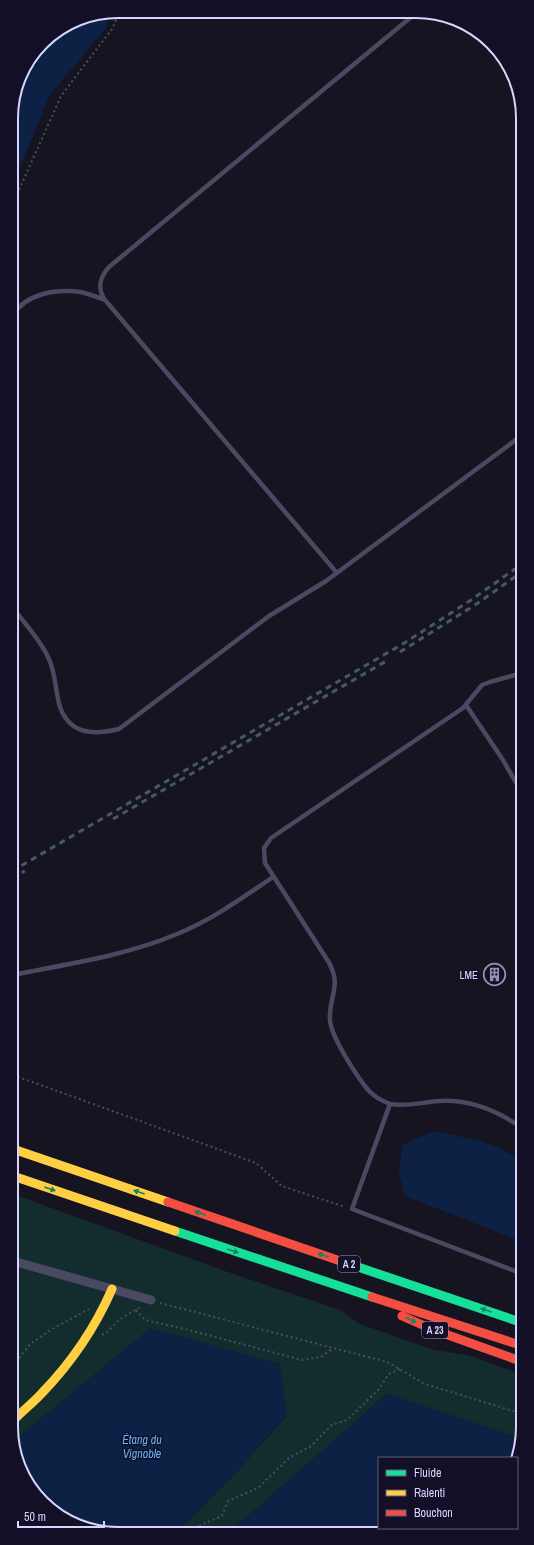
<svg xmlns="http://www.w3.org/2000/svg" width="534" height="1545" viewBox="0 0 534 1545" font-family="'Archivo Narrow',sans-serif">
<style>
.green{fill:#132c2d}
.water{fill:#0d2144}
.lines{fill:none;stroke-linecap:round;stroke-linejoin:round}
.path{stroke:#44505f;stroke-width:2;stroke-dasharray:2 3;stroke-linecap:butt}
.lane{stroke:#4a4962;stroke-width:4.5}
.street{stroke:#4a4962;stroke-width:9}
.fast{stroke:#16e098;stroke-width:9}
.slow{stroke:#ffcf43;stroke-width:9}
.jam{stroke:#f24e42;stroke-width:9}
.rail{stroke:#43596b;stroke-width:3;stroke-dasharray:6 5;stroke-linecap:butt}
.oneway{fill:#158265}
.labels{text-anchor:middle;stroke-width:3;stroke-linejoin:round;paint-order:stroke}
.shield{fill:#130f26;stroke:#9e99be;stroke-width:1}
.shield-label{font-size:10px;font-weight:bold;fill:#d9d4ff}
.poi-label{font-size:11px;fill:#d9d4ff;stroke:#130f26;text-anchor:end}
.water-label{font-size:12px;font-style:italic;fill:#62b6ff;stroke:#130f26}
.rim{fill:none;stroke:#d9d4ff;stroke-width:2}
</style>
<rect width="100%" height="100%" fill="#161421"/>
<!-- green -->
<path class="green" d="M13,1194L225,1271L340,1310L360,1324L434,1350L468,1355L523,1375L522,1439L387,1394L230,1532H177L239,1469L287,1415L151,1328L13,1442Z"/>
<!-- water -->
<path class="water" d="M111,12L106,28L50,95L11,189V110L22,71L47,38L77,19Z
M433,1131C461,1137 501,1142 522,1163L523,1242L405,1196L399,1172L403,1145Z
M151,1328L280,1364L287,1414L239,1469L177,1532H97L42,1503L13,1448V1442Z
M387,1394L522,1439L517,1459V1458H379V1528H426L419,1532H230Z"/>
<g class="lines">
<!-- path -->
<path class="path" d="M11,208L61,96L112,29L120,11
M13,1075L256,1163L282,1186L345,1207
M160,1303L387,1362L425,1384L523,1414
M136,1310L145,1320L185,1329L302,1360L321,1357L333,1348
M102,1335L107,1332L120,1319L140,1307
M13,1366L31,1343L54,1328L89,1309
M191,1532C200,1524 211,1521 222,1516L228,1501L258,1488L289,1458L311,1446L332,1425L347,1420L378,1390L389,1374L400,1369"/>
<!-- lane -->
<path class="lane" d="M12,316C26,293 56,289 81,292C89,294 97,297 105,300
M337,573L105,300C97,289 100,277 109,267L416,13
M12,607C23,621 41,641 48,657C56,672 55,691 60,707C70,735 94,735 119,729L269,616L326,581L521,436
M522,673L490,682L482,685L463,708L271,838L264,848L265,863L328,961C343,986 328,997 330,1021C332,1038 357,1077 369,1091C375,1097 382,1101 390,1104L352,1209L523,1274
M466,705L503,760L522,793
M12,975C67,964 125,956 177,934C212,920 242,898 273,877
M390,1104C407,1107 423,1102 439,1101C470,1099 498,1111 522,1128"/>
<!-- street -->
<path class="street" d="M13,1261L151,1300"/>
<!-- fast -->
<path class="fast" d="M175,1231L372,1297
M355,1266L523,1323"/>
<!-- slow -->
<path class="slow" d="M13,1149L168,1202
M13,1176L175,1231
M13,1421C22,1411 33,1403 42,1393C71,1363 95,1328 112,1289"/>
<!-- jam -->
<path class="jam" d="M168,1202L355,1266
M372,1297L523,1346
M402,1316L434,1330L523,1362"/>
<!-- rail -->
<path class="rail" d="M400,652L475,605L522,572
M113,819L388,660
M12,871L406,642L471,600L522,564
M12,878L25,871"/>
</g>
<!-- one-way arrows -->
<defs><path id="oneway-solid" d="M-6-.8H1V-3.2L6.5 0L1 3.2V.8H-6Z"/></defs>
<g class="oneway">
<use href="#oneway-solid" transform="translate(50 1189) rotate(19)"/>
<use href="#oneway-solid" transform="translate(139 1192) rotate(-161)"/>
<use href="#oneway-solid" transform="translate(200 1213) rotate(-161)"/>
<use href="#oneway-solid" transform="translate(233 1251) rotate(19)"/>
<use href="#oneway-solid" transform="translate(323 1255) rotate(-161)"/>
<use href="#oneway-solid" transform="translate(486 1310) rotate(-161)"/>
<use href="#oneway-solid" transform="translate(411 1320) rotate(24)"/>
</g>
<!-- icons -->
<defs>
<symbol id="building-ring" viewBox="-11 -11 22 22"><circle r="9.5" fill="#130f26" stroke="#9591b1" stroke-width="1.5"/><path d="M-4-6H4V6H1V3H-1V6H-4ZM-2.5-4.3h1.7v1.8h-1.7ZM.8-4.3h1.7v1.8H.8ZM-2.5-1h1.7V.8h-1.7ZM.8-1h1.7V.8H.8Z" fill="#9591b1"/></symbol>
</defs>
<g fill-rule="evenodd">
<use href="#building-ring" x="482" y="962" width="25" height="25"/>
</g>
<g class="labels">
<!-- shield labels -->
<g class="shield">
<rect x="338" y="1256" width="22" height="16" rx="3"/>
<rect x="422" y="1322" width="26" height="16" rx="3"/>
</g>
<g class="shield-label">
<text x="349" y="1268">A 2</text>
<text x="435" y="1334">A 23</text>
</g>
<!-- poi labels -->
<g class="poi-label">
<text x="478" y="979">LME</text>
</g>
<!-- water labels -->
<g class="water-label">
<text x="142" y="1444">Étang du<tspan x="142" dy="14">Vignoble</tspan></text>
</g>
</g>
<!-- crop -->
<path d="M0 0H534V1545H0ZM118 18H416A100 100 0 0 1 516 118V1427A100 100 0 0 1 416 1527H118A100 100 0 0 1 18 1427V118A100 100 0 0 1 118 18Z" fill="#130f26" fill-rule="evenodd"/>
<path class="rim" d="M118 18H416A100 100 0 0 1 516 118V1427A100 100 0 0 1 416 1527H118A100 100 0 0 1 18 1427V118A100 100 0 0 1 118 18Z"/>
<!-- legend -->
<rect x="378" y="1457" width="140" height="72" fill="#130f26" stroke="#625e7d"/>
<rect x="386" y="1470" width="20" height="6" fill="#16e098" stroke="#625e7d"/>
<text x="414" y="1477" font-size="12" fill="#d9d4ff">Fluide</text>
<rect x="386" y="1490" width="20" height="6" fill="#ffcf43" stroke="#625e7d"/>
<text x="414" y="1497" font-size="12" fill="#d9d4ff">Ralenti</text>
<rect x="386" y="1510" width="20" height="6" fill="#f24e42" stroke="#625e7d"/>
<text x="414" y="1517" font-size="12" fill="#d9d4ff">Bouchon</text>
<!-- scale -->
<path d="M18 1521v6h86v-6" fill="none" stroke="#d9d4ff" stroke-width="2"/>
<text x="24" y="1521" font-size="12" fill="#d9d4ff" stroke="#130f26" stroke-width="3" paint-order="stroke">50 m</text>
</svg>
